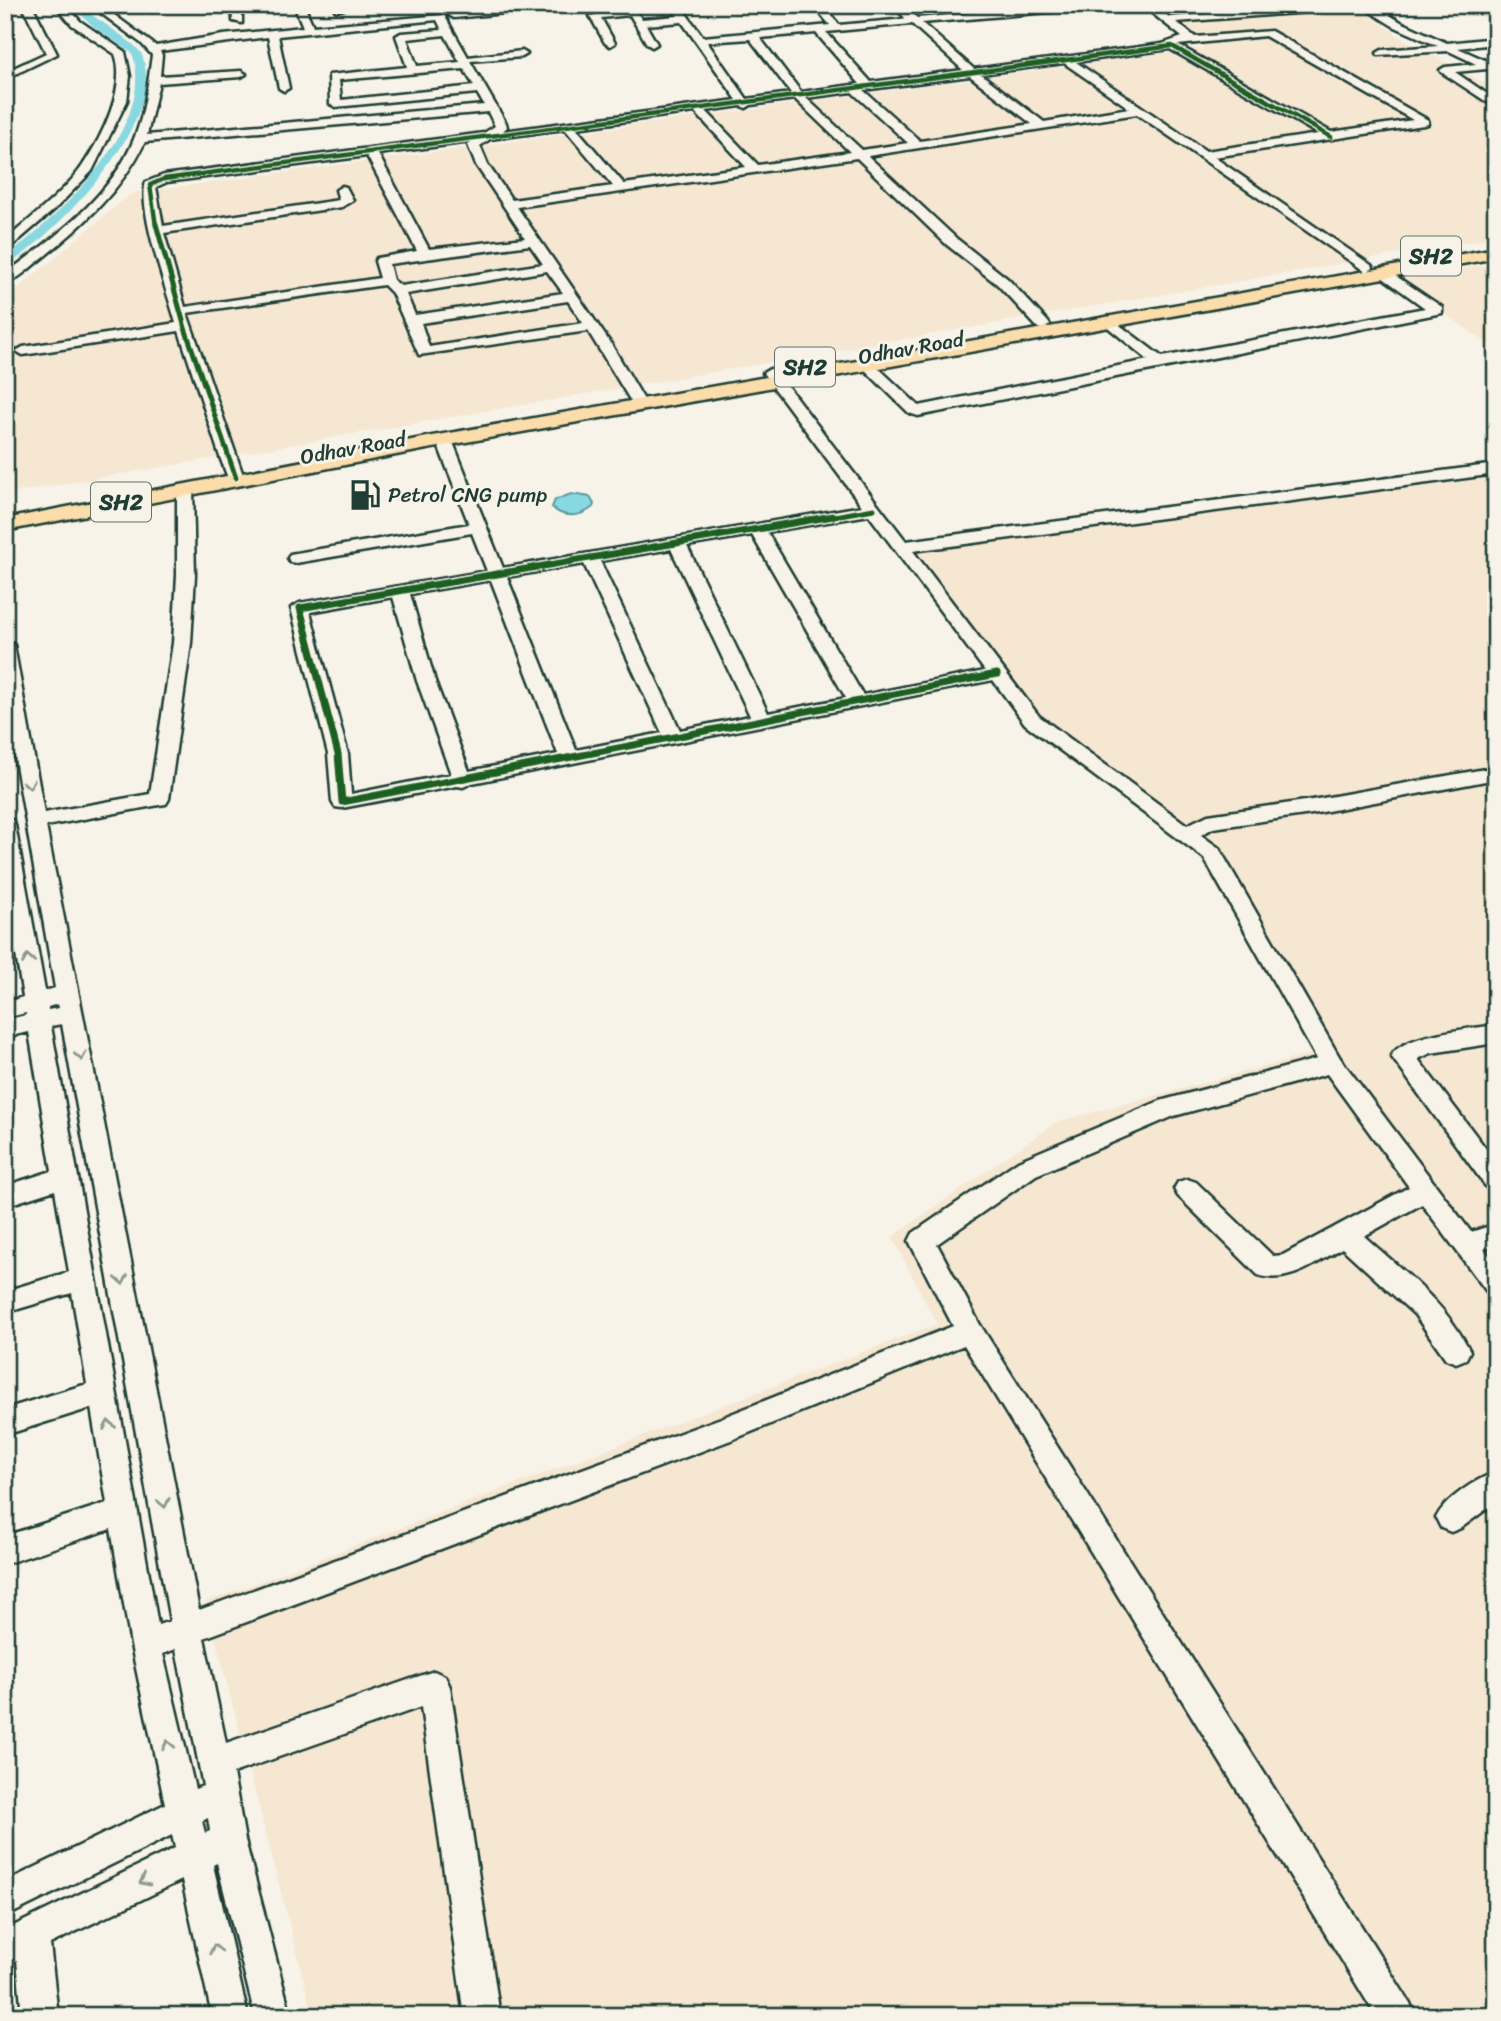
<svg xmlns="http://www.w3.org/2000/svg" width="1501" height="2021" viewBox="0 0 1501 2021" font-family="Sriracha,sans-serif">
<style>
.built{fill:#f5e7d2}
.water{fill:#87d8e1;stroke:#5d9a9c;stroke-width:2}
.lines{fill:none;stroke-linecap:round;stroke-linejoin:round}
.canal{fill:#87d8e1;fill-rule:evenodd}
.minor-casing{stroke:#1f3d34;stroke-width:5}
.major-casing{stroke:#1f3d34;stroke-width:5}
.minor{fill:#f7f3e8;fill-rule:evenodd}
.major{fill:#faddab;fill-rule:evenodd}
.cycleway-far2-casing{stroke:#f7f3e8;stroke-width:6}
.cycleway-far1-casing{stroke:#f7f3e8;stroke-width:8}
.cycleway-casing{stroke:#f7f3e8;stroke-width:10}
.cycleway-far2{stroke:#1b5e20;stroke-width:4.5}
.cycleway-far1{stroke:#1b5e20;stroke-width:5}
.cycleway{stroke:#1b5e20;stroke-width:7}
.oneway{stroke:#8b988e}
.labels{text-anchor:middle;stroke-width:6;stroke-linejoin:round;paint-order:stroke}
.far-street-label{font-size:21px;fill:#1f3d34;stroke:#f7f3e8}
.far-poi-label{font-size:21px;fill:#1f3d34;stroke:#f7f3e8;text-anchor:start}
.shield{fill:#f7f3e8;stroke:#60746a;stroke-width:2}
.shield-label{font-size:23px;font-weight:bold;fill:#1f3d34}
</style>
<rect width="100%" height="100%" fill="#f7f3e8"/>
<filter id="ink" filterUnits="userSpaceOnUse"><feTurbulence type="fractalNoise" baseFrequency=".0143" numOctaves="2"/><feDisplacementMap in="SourceGraphic" scale="14" xChannelSelector="R" yChannelSelector="G"/><feConvolveMatrix kernelMatrix="1 2 1 2 8 2 1 2 1" color-interpolation-filters="sRGB"/></filter>
<g filter="url(#ink)">
<!-- built -->
<path class="built" d="M1160,5H1355L1400,37L1496,89V237L5,494V299L132,193L1204,48Z
M1496,263V349L1396,280Z
M1496,476V2016H313L206,1602L937,1324L892,1237L1057,1122L1315,1053L1193,847L1039,716L918,552Z"/>
<!-- water -->
<path class="water" d="M571,494L590,497L594,504L593,507C581,517 563,519 552,507L555,500Z"/>
<g class="lines">
<!-- canal -->
<path class="canal" d="M71,5H80C94,19 137,42 142,55C165,115 80,205 40,240C30,249 18,260 5,265V257C57,218 158,126 132,53L94,27Z"/>
<defs>
<path id="minor" d="M22,5H32L57,54L5,79V72L46,53Z
M55,5H66L80,21L125,52L130,76L127,101L92,171L55,209L5,252V241C28,220 67,190 83,165C102,137 127,87 115,54L72,25Z
M90,5H101L156,46L223,35L303,27L294,5H304L313,26L444,15L468,57L522,51L527,54L522,57L470,61L506,123L507,127L503,131L737,100L682,22L646,25L657,44L652,47L647,44L630,15L601,18L615,43L610,46L605,43L590,16L632,7L642,19L678,16L670,5H680L703,37L830,25L813,5H823L839,25L906,19L893,5H904L917,18L1059,5H1100L1095,8L922,23L974,69L1162,44L1182,37L1142,5H1154L1169,17L1323,5H1373L1401,22L1447,43L1496,38V44L1458,48L1496,65V72L1487,69L1455,72L1496,100V108L1441,72L1440,70L1445,67L1476,64L1449,51L1378,55L1377,53L1382,50L1438,46L1393,26L1364,8L1176,22L1195,37L1271,31L1428,120V124L1424,125L1214,157L1371,265L1373,268L1366,272L1137,114L868,156L957,239L1008,279L1048,322L1050,325L1043,329L1038,328L998,285L947,245L857,158L517,207L613,347L647,405L645,408H635L588,331L419,355L392,293L384,285L187,313L244,478L236,483L228,478L220,457L179,331L23,355L16,351L23,347L176,323C168,294 137,208 146,182L164,175L484,133L495,126L488,112L145,142C121,192 79,229 36,263C27,270 17,280 5,284V274C53,239 112,196 134,139C145,113 148,83 152,55L141,43ZM437,20L442,30L401,33L396,36L407,67L329,75L330,104L336,107L477,93L484,105L147,135L159,83L241,77L246,74L241,71L160,76L162,55L160,51L268,37L279,88L284,91L289,88L278,36ZM912,24L963,70L871,82L826,32ZM816,33L860,84L801,92L760,38ZM445,35L460,62L417,66L407,39ZM1265,36L1413,120L1331,132L1178,45ZM750,39L791,93L747,99L707,42ZM1170,49L1318,134L1206,151L1076,62ZM1064,63L1129,108L1044,122L981,74ZM464,69L474,86L341,100L339,80ZM970,76L1032,124L920,141L863,90ZM852,92L908,143L862,150L806,98ZM795,99L850,152L758,165L706,111L741,106L746,108L751,105ZM695,112L746,167L624,184L576,128ZM565,129L613,186L512,200L488,165L480,146L490,139ZM471,142L468,145L476,165L525,238L429,249L378,154ZM367,156L417,251L377,258L375,261L380,278L185,307L164,233L342,207L353,200L346,187L342,186L336,190L339,200L163,226L156,187L167,182ZM530,245L543,264L401,286L393,280L389,264ZM547,271L563,293L415,315L406,294ZM568,301L583,323L429,347L421,323Z
M232,5H242V23L233,21Z
M332,5H342L344,9L336,11Z
M385,5L376,9L371,6L372,5Z
M523,5H560L555,8L454,18L449,15L454,12Z
M1384,268L1442,307V313L918,416L909,413L859,364L861,361H871L919,406L1148,360L1104,324L1102,321L1109,317L1162,357L1425,308L1379,275V269Z
M770,369L775,370L906,541L1496,464V474L913,551L1039,716L1187,825L1208,815L1312,800L1496,767V779L1312,814L1213,828L1201,835L1219,848L1340,1058L1471,1232L1496,1224V1245L1484,1249L1496,1264V1295L1487,1292L1422,1204L1364,1236C1402,1270 1447,1304 1470,1351L1466,1359L1456,1363L1446,1359L1415,1315L1342,1248C1316,1263 1288,1285 1258,1275L1178,1196L1174,1189L1178,1182L1187,1179L1196,1182L1273,1256L1283,1255L1409,1187L1327,1074L1174,1116L1036,1175L937,1244L979,1323L1410,2003L1415,2016H1376L964,1345L739,1437L204,1638L226,1743L434,1671L445,1676L450,1687L500,2016H464L421,1707L233,1773L245,1840L291,2016H255L217,1863L213,1865L248,2016H212L182,1880L50,1944L58,2016H22L17,1960L5,1965V1930L175,1848L172,1835L5,1917V1882L165,1804L131,1645L111,1529L5,1564V1536L107,1503L91,1408L5,1435V1409L87,1384L72,1293L5,1313V1291L69,1272L55,1190L5,1206V1186L52,1171L29,1032L5,1037V1020L26,1015V1013L5,1018V1002L23,997L5,888V818L12,820L15,825L45,991L55,988L5,702V640L14,645L44,813L150,794L173,643L177,575V490L179,487H191L193,490L195,575L191,643L169,799L166,804L159,805L46,826L199,1610L721,1418L953,1326L909,1241L913,1233L1018,1161L1160,1101L1317,1059L1204,858L1025,724L993,680L472,783L463,787L457,786L342,808L335,807L332,802L328,754L291,608L300,603L487,571L472,533L296,563L290,562L288,558L290,554L469,524L436,440L444,435L452,440L503,568L862,506L763,373ZM869,515L985,671L863,695L767,532ZM752,535L846,698L768,713L687,546ZM671,549L750,716L680,730L600,561ZM584,564L662,733L576,750L507,577ZM491,580L558,754L469,771L435,681L410,594ZM393,597L417,681L451,774L351,794L348,754L310,612ZM58,1004L59,1008L48,1010V1007ZM62,1024L170,1621L158,1625L51,1026ZM176,1649L203,1786L195,1789L163,1654ZM208,1818L210,1831L205,1833L202,1821Z
M1496,1025V1043L1431,1053L1418,1059L1496,1162V1191L1487,1188L1391,1056C1404,1033 1471,1029 1496,1025Z
M1496,1472V1502L1461,1528L1451,1532L1441,1528L1436,1518C1445,1499 1476,1479 1496,1472Z"/>
<path id="major" d="M1496,248V258L427,449L5,531V519L427,437Z"/>
</defs>
<!-- minor casing -->
<use href="#minor" class="minor-casing"/>
<!-- major casing -->
<use href="#major" class="major-casing"/>
<!-- minor -->
<use href="#minor" class="minor"/>
<!-- major -->
<use href="#major" class="major"/>
<defs>
<path id="cycleway-far2" d="M156,226L150,185L164,179L1172,46L1331,137"/>
<path id="cycleway-far1" d="M156,224L185,328L236,478
M823,518L874,509"/>
<path id="cycleway" d="M833,516L300,608L338,754L342,802L997,674"/>
</defs>
<!-- cycleway-far2 casing -->
<use href="#cycleway-far2" class="cycleway-far2-casing"/>
<!-- cycleway-far1 casing -->
<use href="#cycleway-far1" class="cycleway-far1-casing"/>
<!-- cycleway casing -->
<use href="#cycleway" class="cycleway-casing"/>
<!-- cycleway-far2 -->
<use href="#cycleway-far2" class="cycleway-far2"/>
<!-- cycleway-far1 -->
<use href="#cycleway-far1" class="cycleway-far1"/>
<!-- cycleway -->
<use href="#cycleway" class="cycleway"/>
</g>
<!-- one-way arrows -->
<defs><path id="oneway-chevron" d="M-2-3.5L2.5 0L-2 3.5" fill="none" stroke-width="1.6" stroke-linecap="round" stroke-linejoin="round" transform="scale(1.75)"/></defs>
<g class="oneway">
<use href="#oneway-chevron" transform="translate(29 784) rotate(80)"/>
<use href="#oneway-chevron" transform="translate(28 959) rotate(-100)"/>
<use href="#oneway-chevron" transform="translate(81 1056) rotate(79)"/>
<use href="#oneway-chevron" transform="translate(122 1280) rotate(79)"/>
<use href="#oneway-chevron" transform="translate(109 1425) rotate(-100)"/>
<use href="#oneway-chevron" transform="translate(164 1503) rotate(79)"/>
<use href="#oneway-chevron" transform="translate(168 1745) rotate(-102)"/>
<use href="#oneway-chevron" transform="translate(144 1881) rotate(154)"/>
<use href="#oneway-chevron" transform="translate(215 1949) rotate(-103)"/>
</g>
</g>
<!-- icons -->
<defs>
<symbol id="fuel-bare" viewBox="-9 -9 18 18"><path d="M-5.5-6h7V0h2V4h1.3V-2.5L3-4.5l.8-.8L6-3V5H2.5V1h-1V6h-7ZM-4.2-4.7v3.2H.2V-4.7Z" fill="#1f3d34" stroke="#f7f3e8" stroke-width="2.5" paint-order="stroke"/></symbol>
</defs>
<g fill-rule="evenodd">
<use href="#fuel-bare" x="343" y="473" width="44" height="44"/>
</g>
<g class="labels">
<!-- far-street labels -->
<g class="far-street-label">
<text transform="translate(911 348) rotate(-10)" y="7">Odhav Road</text>
<text transform="translate(353 448) rotate(-10)" y="7">Odhav Road</text>
</g>
<!-- far-poi labels -->
<g class="far-poi-label">
<text x="388" y="502">Petrol CNG pump</text>
</g>
<!-- shield labels -->
<g class="shield">
<rect x="1401" y="236.5" width="60" height="39" rx="5"/>
<rect x="775" y="347.5" width="60" height="39" rx="5"/>
<rect x="91" y="482.5" width="60" height="39" rx="5"/>
</g>
<g class="shield-label">
<text x="1431" y="264">SH2</text>
<text x="805" y="375">SH2</text>
<text x="121" y="510">SH2</text>
</g>
</g>
<!-- margin -->
<rect width="1501" height="2021" fill="none" stroke="#f7f3e8" stroke-width="28"/>
<rect x="14" y="14" width="1473" height="1993" fill="none" stroke="#1f3d34" stroke-width="2.5" filter="url(#ink)"/>
</svg>
